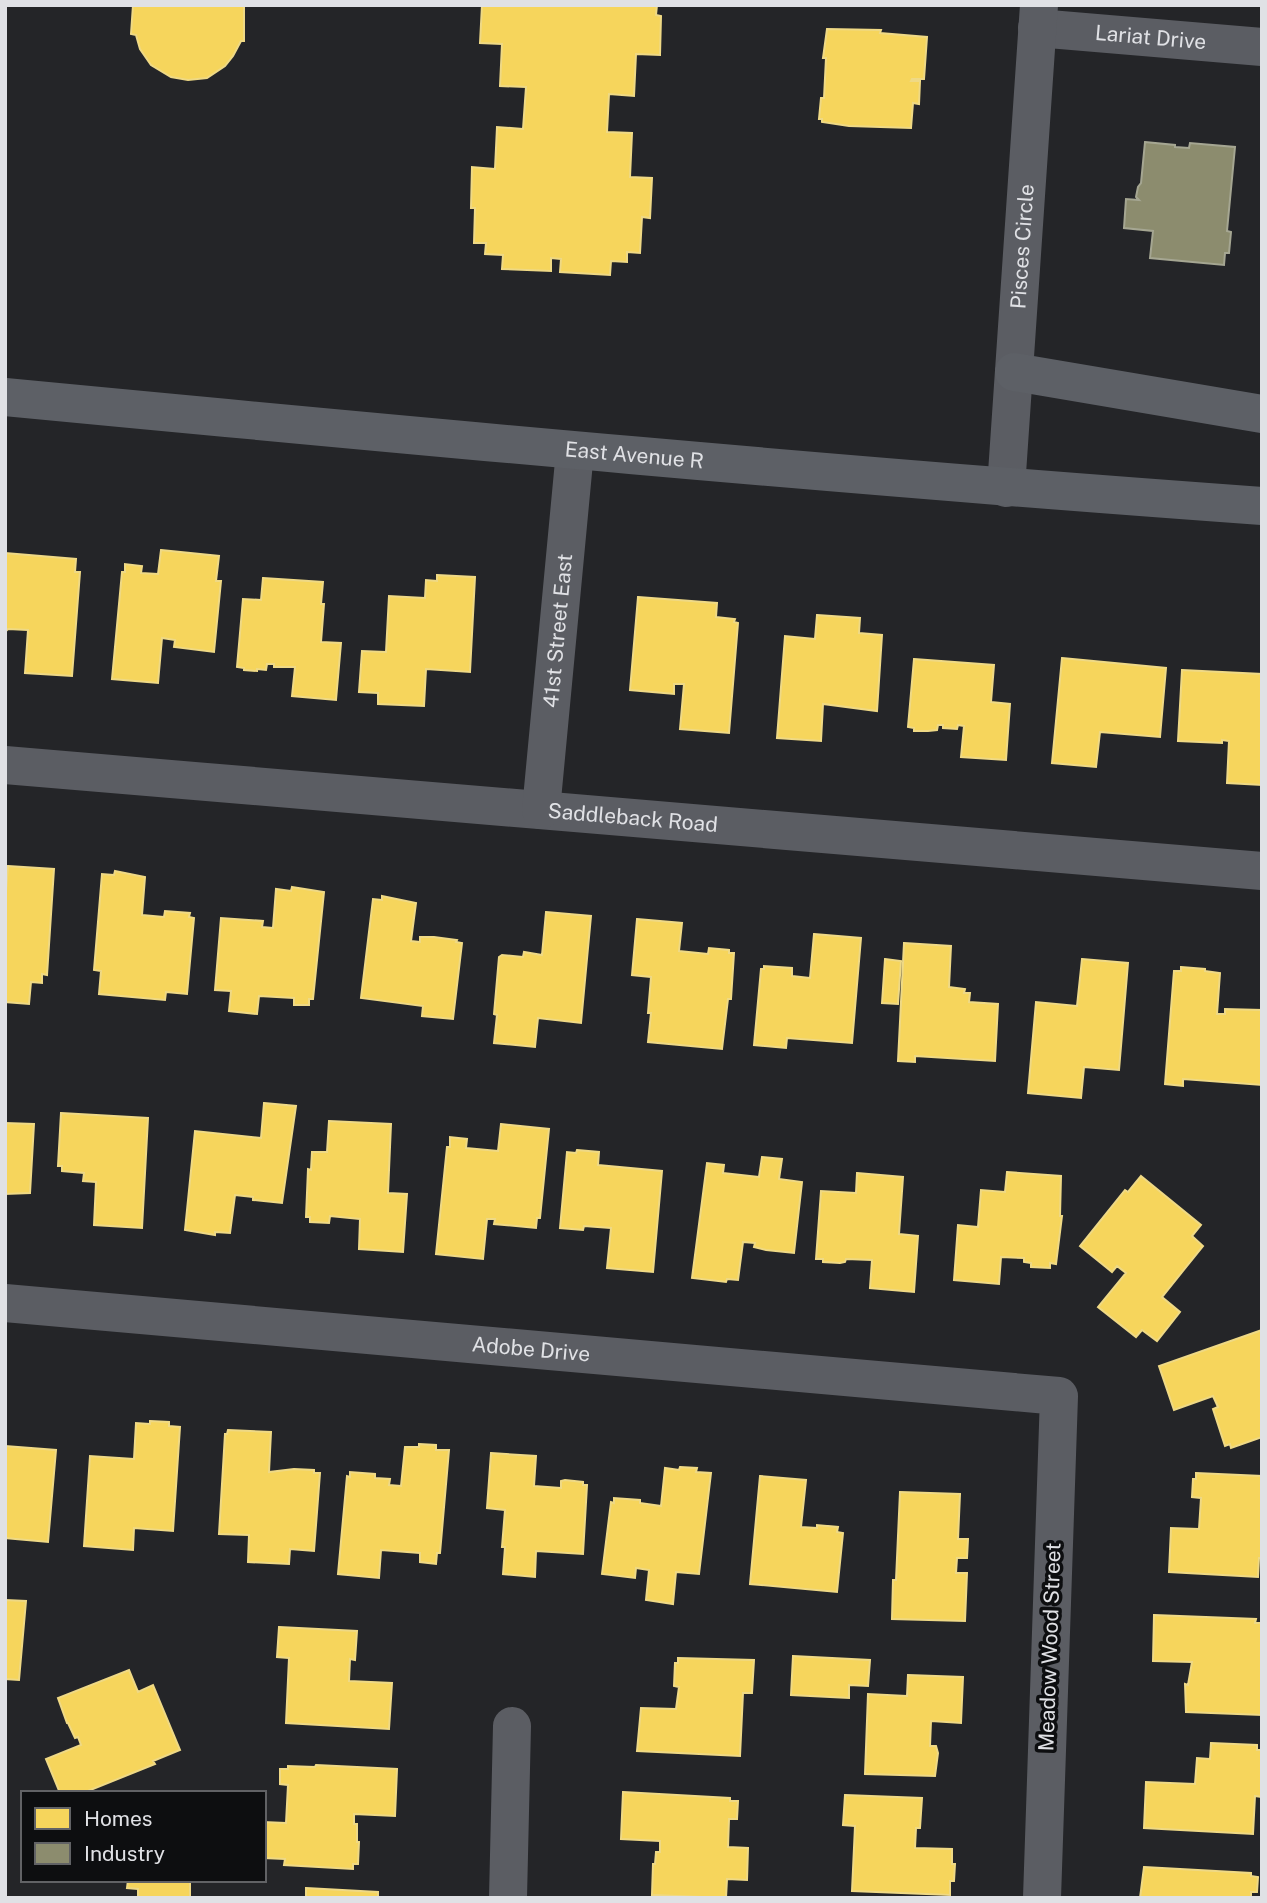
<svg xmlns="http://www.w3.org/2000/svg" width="1267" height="1903" viewBox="0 0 1267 1903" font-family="'Public Sans',sans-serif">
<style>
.homes{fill:#f6d55c;stroke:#efd985;stroke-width:2}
.industry{fill:#8c8c6e;stroke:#a5a692;stroke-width:2}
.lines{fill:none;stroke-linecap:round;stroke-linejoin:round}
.street{stroke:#5b5d63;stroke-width:38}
.secondary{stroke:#5d6066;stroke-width:38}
.labels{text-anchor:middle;stroke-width:7;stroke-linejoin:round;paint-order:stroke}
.street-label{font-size:21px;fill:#e0e1e5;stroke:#0d0e10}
</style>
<rect width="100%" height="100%" fill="#242528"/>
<!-- homes -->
<path class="homes" d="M133,5H244V41H241L233,56L225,66L207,78L188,80L171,77L151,65L140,49L136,35L131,34Z
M482,5H657L656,15L661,16L660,55L636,54L634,96L609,94L607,132L632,133L630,177L652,178L650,218L642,217L640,253L627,252V262L611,261L610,275L560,272L561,259L551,258V271L502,269L503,255L485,254L486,243H474L475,208H471L472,167L495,169L497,127L523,129L526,87L500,86L502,44L480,43Z
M827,29L881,30L880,33L927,37L924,79H912L911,81H920L919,104L913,103L911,128L849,126L822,122V119H819L821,98H824L826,58H823Z
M161,550L219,556L216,581H221L214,652L174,647L175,640L162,638L158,683L112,679L122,572H125V564L142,566L141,573L158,574Z
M5,553L76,559L75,572H80L72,676L25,673L28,630L8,629L5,632Z
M437,575L475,577L470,672L426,669L424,706L378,704V693L359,692L362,651L386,652L389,596L425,598L426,580L437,581Z
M263,578L323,582L321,604H324L321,642L341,643L336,700L292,696L295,667H274V664H267L266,670L257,669V671L244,670V668L237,667L243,599L261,600Z
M638,597L717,603L716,617L735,619L734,622L738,623L729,733L680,729L684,684H674V694L630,690Z
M817,615L860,618L859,633L882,635L877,711L823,704L821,741L777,738L785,636L815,639Z
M1062,658L1166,668L1160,737L1100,732L1096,767L1052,763Z
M914,659L994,665L991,702L1010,704L1006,760L961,757L964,726L958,725L957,729L943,728V725H938L937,730L928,731H914V728L908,727Z
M1182,670L1262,674V785L1227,783L1229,741L1222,740V743L1178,741Z
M8,866L54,869L47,975L42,974V983L31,982L29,1004L5,1002V904Z
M115,871L145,877L142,915L164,917L165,911L190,913L189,917L194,918L187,994L166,992L165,1000L99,994L101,971L94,970L102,874L114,875Z
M292,887L324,892L313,999H309V1005H294V998L259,996L257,1014L229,1011L231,991L215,990L221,918L263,921L262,927L273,928L276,889L291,891Z
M382,896L416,903L411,941L420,942V937H434L457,940L456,942L462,943L453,1019L422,1016L423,1006L361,998L373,899L382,900Z
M546,912L591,916L581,1023L538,1018L535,1047L494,1043L497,1015L494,1014L499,957L502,955L523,957L524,952L542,955Z
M637,919L682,923L679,951L708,954L709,948L729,950V953H734L731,999H728L722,1049L648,1042L651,1013H648L651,977L632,975Z
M814,934L861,938L852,1043L787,1038L786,1048L754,1045L761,969H764V966L792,968V976L810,978Z
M904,943L951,946L949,987L965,989L964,993H970L969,1002L998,1004L995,1061L915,1056V1062L898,1061Z
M885,959L901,961L898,1004L882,1003Z
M1082,959L1128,963L1119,1070L1084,1067L1081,1098L1028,1093L1036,1002L1077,1006Z
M1181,967L1205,969V971L1220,973L1217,1014H1225V1009L1262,1010V1085L1183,1079V1086L1165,1084L1174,971H1181Z
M264,1103L296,1106L282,1203L253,1200V1197L235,1195L230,1233L215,1232V1235L185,1230L195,1131L261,1138Z
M61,1113L148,1118L142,1228L94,1225L96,1182L83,1181L84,1173L62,1171V1166H58Z
M329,1121L391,1124L388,1193L407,1194L403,1252L359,1249L360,1219L330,1216L329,1223L310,1222V1217H306L308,1169L311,1170L312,1152H327Z
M5,1123L34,1124L30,1193L5,1194Z
M501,1124L549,1129L540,1218H537L536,1228L494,1224L495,1219H487L483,1259L436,1254L447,1147H450V1137L467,1139L466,1148L498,1151Z
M577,1150L599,1152L598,1165L662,1171L653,1272L607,1268L611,1228L584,1226L583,1230L560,1228L567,1152L576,1153Z
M762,1157L782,1159L779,1179L802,1182L794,1253L766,1250L754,1247L755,1243L743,1242L738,1280L727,1279L726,1282L692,1278L707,1163L724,1165L723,1173L759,1177Z
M1007,1172L1061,1176L1060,1216H1062L1056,1264L1050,1263V1268L1031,1267V1263L1024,1262V1258L1001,1257L999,1284L954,1280L958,1225L978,1227L981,1190L1005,1192Z
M857,1173L903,1177L899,1234L918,1236L914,1292L870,1288L872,1260L846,1259L845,1262L840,1263L823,1262V1259H816L821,1191L856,1193Z
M1141,1176L1201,1225L1192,1236L1203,1246L1162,1297L1180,1312L1157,1341L1142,1330L1136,1337L1098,1307L1126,1273L1117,1266L1112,1272L1080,1246L1125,1190L1128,1192Z
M1262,1330V1437L1231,1448L1230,1444L1225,1446L1213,1409L1218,1407L1213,1396L1174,1410L1159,1366Z
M150,1421L169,1422V1426L180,1427L173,1531L134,1528L133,1550L84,1546L90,1456L134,1459L136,1423L150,1424Z
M228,1430L271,1432L269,1472L294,1469L314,1470V1473H320L314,1551L290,1549L289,1564L248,1562L249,1535L219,1534L225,1434H227Z
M419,1444L436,1445V1450H449L440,1553H437L436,1564L420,1562V1553L381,1550L379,1578L338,1574L347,1476L350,1477V1472L375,1474V1478L390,1479L389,1485L401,1486L405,1447H419Z
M5,1446L56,1450L48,1542L5,1538Z
M491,1453L536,1456L534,1486L561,1488V1481L565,1480L583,1482V1485H587L583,1554L536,1551L535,1577L503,1574L505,1547H502L505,1510L487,1508Z
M680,1467L697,1468L696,1472L711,1473L699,1574L676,1572L673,1604L646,1600L649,1570L636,1568L635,1578L602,1574L611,1502L614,1503V1498L640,1500V1503L661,1506L665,1468L679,1470Z
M1196,1473L1262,1476V1558H1259L1258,1577L1169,1572L1171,1528L1199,1529L1201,1498L1192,1497L1193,1479H1196Z
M760,1476L806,1480L801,1527L817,1528V1525L838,1527L837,1532L843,1533L837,1592L750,1584Z
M900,1492L960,1494L958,1539H968L967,1558H957L956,1573H967L965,1621L892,1619L893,1580H896Z
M5,1600L26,1601L19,1680L5,1679Z
M1154,1615L1256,1619L1255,1623H1262V1715L1186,1712L1185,1684L1188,1685L1192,1662L1153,1661Z
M279,1627L357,1631L355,1660L350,1659L349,1681L392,1683L389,1729L286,1723L289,1658L277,1657Z
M793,1656L870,1660L868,1686L849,1685V1698L791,1695Z
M678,1658L754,1660L752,1693H743L740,1756L637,1751L641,1708L676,1709L679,1687L674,1686L675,1663H678Z
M129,1670L138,1692L153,1685L180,1750L153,1761L155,1764L83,1793H60L46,1759L81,1745L78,1737L75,1738L68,1723H67L58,1698Z
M908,1675L963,1677L961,1723L931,1721L930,1746H936L938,1753L935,1776L865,1774L868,1694L907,1696Z
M1211,1743L1257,1745V1750H1262V1797L1255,1796L1253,1834L1144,1828L1146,1782L1195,1784L1197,1758L1210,1759Z
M316,1765L397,1769L395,1816L354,1814V1824H357V1842H359L358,1864H353V1869L284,1865L285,1859L264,1858V1822L286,1823L288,1785L280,1784V1769H288V1766L315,1767Z
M623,1792L730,1798V1801H738L737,1819H729L728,1847L748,1848L747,1880L727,1879L726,1898L652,1895L653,1864H655L656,1852H660V1841L621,1839Z
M845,1795L922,1798L920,1828H916L915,1848L952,1849V1864H955L954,1881H950V1895L852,1891L855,1826L843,1825Z
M1144,1867L1251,1873V1876L1258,1877L1257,1892H1251V1898H1140Z
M128,1880H190V1898H138V1889L127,1888Z
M306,1888L378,1892V1898H306Z"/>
<!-- industry -->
<path class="industry" d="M1145,142L1175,145V147L1189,148L1190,143L1235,147L1227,231L1231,232L1229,253H1225L1224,265L1150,258L1153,231L1124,228L1126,199L1139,200L1136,197L1138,187L1141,183Z"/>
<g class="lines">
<!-- street -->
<g class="street">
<path id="s1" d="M1037,28L1262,47"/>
<path id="s2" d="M1006,488L1039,5"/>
<path id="s3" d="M5,765L1262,871"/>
<path id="s4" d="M541,810L575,451"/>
<path id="s5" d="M5,1303L1059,1396L1042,1898"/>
<path d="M508,1898L512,1726"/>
</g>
<!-- secondary -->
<g class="secondary">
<path d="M1014,372L1262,414"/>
<path id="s6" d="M5,397C424,437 842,476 1262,506"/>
</g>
</g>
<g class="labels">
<!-- street labels -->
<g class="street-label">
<text dy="7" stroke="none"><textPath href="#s1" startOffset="114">Lariat Drive</textPath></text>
<text dy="7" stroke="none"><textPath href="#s2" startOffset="242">Pisces Circle</textPath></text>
<text dy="7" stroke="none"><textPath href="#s6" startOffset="632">East Avenue R</textPath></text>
<text dy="7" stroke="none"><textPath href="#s4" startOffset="180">41st Street East</textPath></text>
<text dy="7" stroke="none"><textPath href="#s3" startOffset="630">Saddleback Road</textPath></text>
<text dy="7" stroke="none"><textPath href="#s5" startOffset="528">Adobe Drive</textPath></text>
<text transform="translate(1050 1647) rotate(-88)" y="7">Meadow Wood Street</text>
</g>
</g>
<!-- border -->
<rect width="1267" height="1903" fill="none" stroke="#e0e1e5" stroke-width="14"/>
<!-- legend -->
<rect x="21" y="1791" width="245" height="91" fill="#0d0e10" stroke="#616265" stroke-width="2"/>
<rect x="35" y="1808" width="35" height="21" fill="#f6d55c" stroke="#616265" stroke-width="2"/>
<text x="84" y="1826" font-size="21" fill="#e0e1e5">Homes</text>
<rect x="35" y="1843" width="35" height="21" fill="#8c8c6e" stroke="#616265" stroke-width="2"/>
<text x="84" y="1861" font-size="21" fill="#e0e1e5">Industry</text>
</svg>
